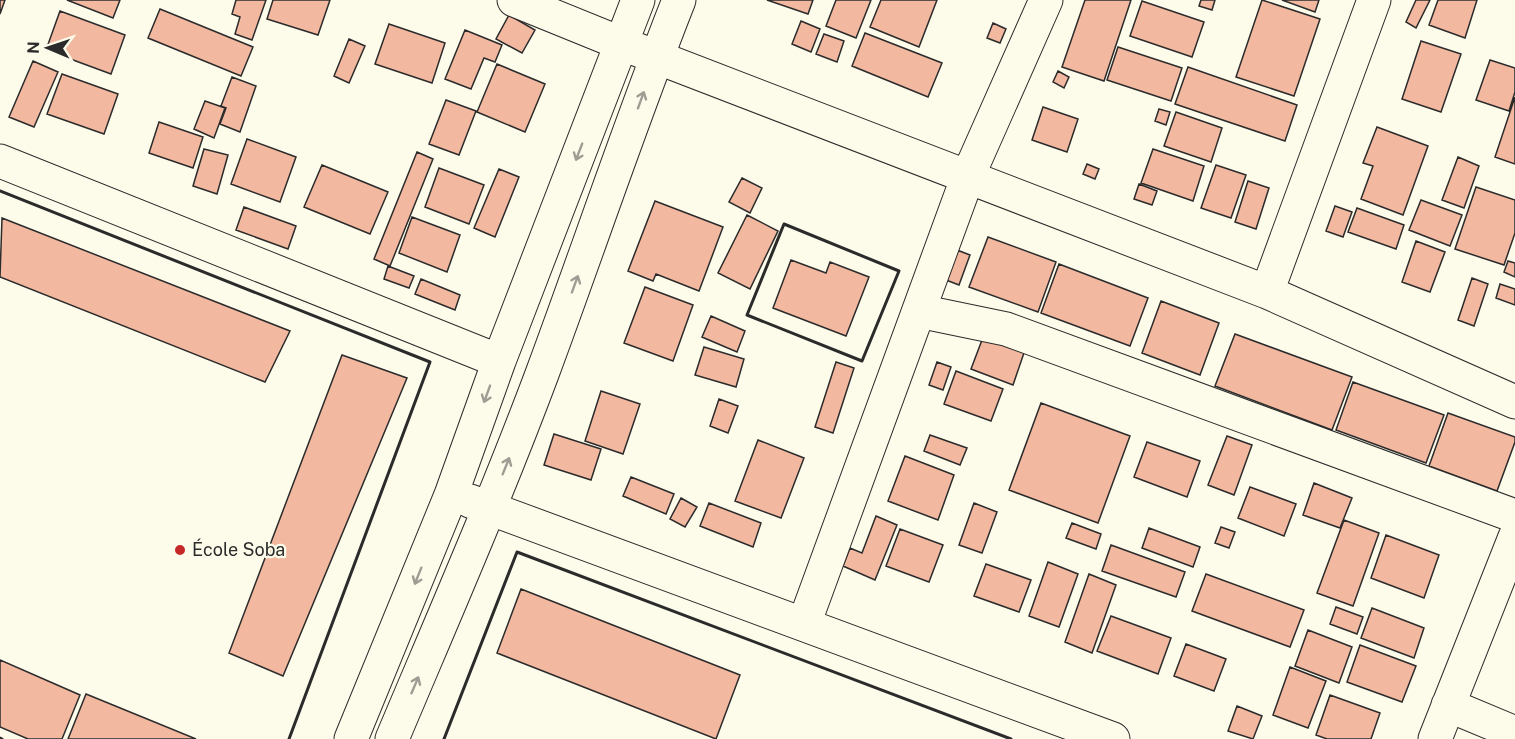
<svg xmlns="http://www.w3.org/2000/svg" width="1515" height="739" viewBox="0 0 1515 739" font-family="'Public Sans',sans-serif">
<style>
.building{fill:#f2b8a0;stroke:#2b2b2b;stroke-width:1.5}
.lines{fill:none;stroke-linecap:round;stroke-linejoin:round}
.minor-casing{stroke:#2b2b2b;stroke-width:35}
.minor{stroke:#fdfbea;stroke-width:33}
.wall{stroke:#2b2b2b;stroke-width:3}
.oneway{stroke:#9e9d94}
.poi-dot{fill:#c62828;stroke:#fdfbea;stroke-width:2}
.labels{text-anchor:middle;stroke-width:4.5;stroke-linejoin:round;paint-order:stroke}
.poi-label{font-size:18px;fill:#2b2b2b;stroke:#fdfbea;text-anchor:start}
</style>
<rect width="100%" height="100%" fill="#fdfbea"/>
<!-- building -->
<path class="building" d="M0,0H5L0,14Z
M67,0H120L113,18Z
M236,0H266L252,40L235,34L240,17L232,14Z
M273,0H330L318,35L267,19Z
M767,0H813L808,14Z
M836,0H871L856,38L826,26Z
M881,0H937L919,47L870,27Z
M1085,0H1131L1104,81L1062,67Z
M1201,0H1215L1212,10L1199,6Z
M1262,0L1320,19L1294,96L1236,77Z
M1282,0H1319L1315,12Z
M1416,0H1430L1416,28L1406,22Z
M1438,0H1477L1465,38L1429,25Z
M1142,1L1204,22L1192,57L1130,36Z
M160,9L253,47L241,76L148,38Z
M60,11L125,35L111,74L46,50Z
M509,15L535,30L522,53L496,39Z
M801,21L820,29L811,52L792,44Z
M993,23L1006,29L1000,43L987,38Z
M389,24L445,43L432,83L375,64Z
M465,30L502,45L495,62L484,58L471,89L445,79Z
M865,33L942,63L928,97L852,66Z
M824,34L844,41L837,62L816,54Z
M349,39L365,46L349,83L334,76Z
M1421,41L1461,54L1441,112L1402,99Z
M1118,47L1182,68L1171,101L1107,80Z
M1490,60L1515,68V92L1509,111L1476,100Z
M33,61L58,72L34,127L9,117Z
M497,64L545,84L525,132L477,112Z
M1188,67L1297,105L1285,141L1175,104Z
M1058,71L1069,77L1064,88L1053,82Z
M62,74L118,94L104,134L47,114Z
M232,77L256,86L240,132L220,124L226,108L221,106Z
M1515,97V164L1495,157Z
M446,100L476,111L459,155L429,144Z
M205,101L225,108L214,138L194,129Z
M1043,107L1078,119L1067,152L1032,140Z
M1159,109L1170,112L1166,125L1155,121Z
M1176,112L1222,128L1211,162L1164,146Z
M159,122L203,137L193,168L149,153Z
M1377,127L1428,146L1403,215L1361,199L1373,166L1363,163Z
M247,139L296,157L280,202L231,184Z
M204,149L228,155L217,194L193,186Z
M1153,149L1204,166L1193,201L1141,183Z
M417,152L433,159L390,266L374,259Z
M1458,157L1479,166L1464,208L1442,200Z
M1087,164L1099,169L1095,179L1083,174Z
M322,165L388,192L370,234L304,207Z
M1216,165L1246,175L1231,218L1201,208Z
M439,168L484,185L469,224L425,207Z
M499,169L519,177L495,237L474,228Z
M742,178L762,188L750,213L729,202Z
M1248,181L1269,188L1256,229L1235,222Z
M1139,184L1157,191L1152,205L1134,199Z
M1476,187L1515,200V233L1504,265L1455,249Z
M1421,200L1462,215L1450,246L1409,230Z
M655,201L723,227L699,291L656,274L653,281L628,271Z
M1335,206L1352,212L1343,237L1326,231Z
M244,207L296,226L288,249L236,230Z
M1357,208L1404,225L1396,249L1348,232Z
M747,215L778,231L750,289L718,273Z
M412,217L460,235L447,272L399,253Z
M2,218L290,331L265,382L0,277Z
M988,237L1056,262L1038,312L969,287Z
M1416,241L1445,252L1430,292L1402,282Z
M957,250L970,255L959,285L946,280Z
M791,260L826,273L830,262L869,277L846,336L773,308Z
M1508,261L1515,263V277L1504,272Z
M1059,264L1148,298L1130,346L1041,313Z
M388,266L414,276L409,288L384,279Z
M1472,278L1488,284L1474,326L1458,320Z
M421,279L460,295L455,310L415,294Z
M1500,284L1515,289V305L1496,298Z
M645,287L693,305L673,361L624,343Z
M1161,301L1219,323L1200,375L1142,353Z
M711,316L745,331L737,352L702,337Z
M985,332L1026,347L1013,385L971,369Z
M1235,334L1352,377L1332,430L1215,386Z
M704,347L744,359L736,387L695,375Z
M342,355L407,378L283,676L229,653Z
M836,362L854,368L833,433L815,427Z
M937,362L951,367L943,390L929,385Z
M956,371L1003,389L991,421L944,404Z
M1353,382L1444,415L1426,463L1336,430Z
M601,391L640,404L623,454L585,441Z
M719,399L738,406L728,433L710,426Z
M1041,403L1130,436L1098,523L1009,490Z
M1448,413L1515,437V442L1497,491L1429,466Z
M554,434L601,449L591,480L544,465Z
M930,435L967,448L960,465L924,451Z
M1227,436L1252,445L1234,495L1208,485Z
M758,440L804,458L781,518L735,501Z
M1147,442L1200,461L1187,497L1134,477Z
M905,456L954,475L938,520L888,501Z
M631,477L674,494L666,514L623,496Z
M1314,483L1352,498L1340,528L1303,515Z
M1250,487L1296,504L1284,536L1238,518Z
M681,498L697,507L685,527L670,519Z
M709,503L761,523L753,547L700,526Z
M974,503L997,512L982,553L959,545Z
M876,516L897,525L875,580L843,566L850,548L862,553Z
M1344,520L1379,533L1353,606L1317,593Z
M1072,523L1101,534L1096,549L1066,538Z
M1221,527L1235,532L1229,548L1215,543Z
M1149,528L1200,547L1193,567L1142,548Z
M900,529L943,545L929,582L886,566Z
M1386,535L1439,555L1424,598L1371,578Z
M1111,545L1185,572L1176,597L1102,571Z
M1048,562L1078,574L1059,627L1029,616Z
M986,564L1031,580L1019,612L974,596Z
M1089,574L1116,585L1092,653L1065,642Z
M1206,574L1304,610L1290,647L1192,611Z
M521,589L740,675L716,739L497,653Z
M1336,607L1363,617L1357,634L1330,624Z
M1372,608L1424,628L1414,658L1361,638Z
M1111,616L1171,638L1158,674L1097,651Z
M1308,630L1352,647L1339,683L1295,666Z
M1186,644L1226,659L1214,691L1174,676Z
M1360,645L1416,666L1402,702L1347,682Z
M0,660L80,695L62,739H28L0,727Z
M1290,667L1326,681L1308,728L1273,715Z
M86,694L196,739H68Z
M1330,695L1380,713L1371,739H1327L1316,735Z
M1237,706L1262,716L1253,739L1228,731Z"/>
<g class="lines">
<defs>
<path id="minor" d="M514,0L620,43L1267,292L1515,402
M0,161L499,361
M1267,292L1374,0
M919,311L1006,329L1515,516
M470,501L1113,739
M804,624L968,176L1046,0
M1448,705L1515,733
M351,739L451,495L499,361L638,0
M392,739C443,618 496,497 542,374C588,250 630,124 679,0
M1435,739L1515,537"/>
</defs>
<!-- minor casing -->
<use href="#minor" class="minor-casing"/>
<!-- minor -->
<use href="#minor" class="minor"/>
<!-- wall -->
<path class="wall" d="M0,191L430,362L289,739
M784,224L899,271L862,361L747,315Z
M0,738L2,739
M444,739L517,552L1011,739"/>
</g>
<!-- one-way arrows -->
<defs><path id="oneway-shaft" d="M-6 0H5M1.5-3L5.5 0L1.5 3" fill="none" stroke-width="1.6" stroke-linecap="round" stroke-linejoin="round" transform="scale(1.5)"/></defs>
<g class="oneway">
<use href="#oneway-shaft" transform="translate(641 100) rotate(-70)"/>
<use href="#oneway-shaft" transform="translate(579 152) rotate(111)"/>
<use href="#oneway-shaft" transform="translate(575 284) rotate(-70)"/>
<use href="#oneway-shaft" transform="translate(487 394) rotate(110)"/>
<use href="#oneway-shaft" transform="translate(506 466) rotate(-68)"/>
<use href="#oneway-shaft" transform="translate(418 576) rotate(112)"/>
<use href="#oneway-shaft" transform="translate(415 685) rotate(-67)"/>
</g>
<!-- markers -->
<circle class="poi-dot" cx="180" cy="550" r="6"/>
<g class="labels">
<!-- poi labels -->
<g class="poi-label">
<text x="192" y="556">École Soba</text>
</g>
</g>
<!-- north arrow -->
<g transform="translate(48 48) rotate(272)" stroke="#fdfbea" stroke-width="4.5" paint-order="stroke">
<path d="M0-4.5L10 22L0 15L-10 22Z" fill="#2b2b2b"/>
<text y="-9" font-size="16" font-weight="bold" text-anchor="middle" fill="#2b2b2b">N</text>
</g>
</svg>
